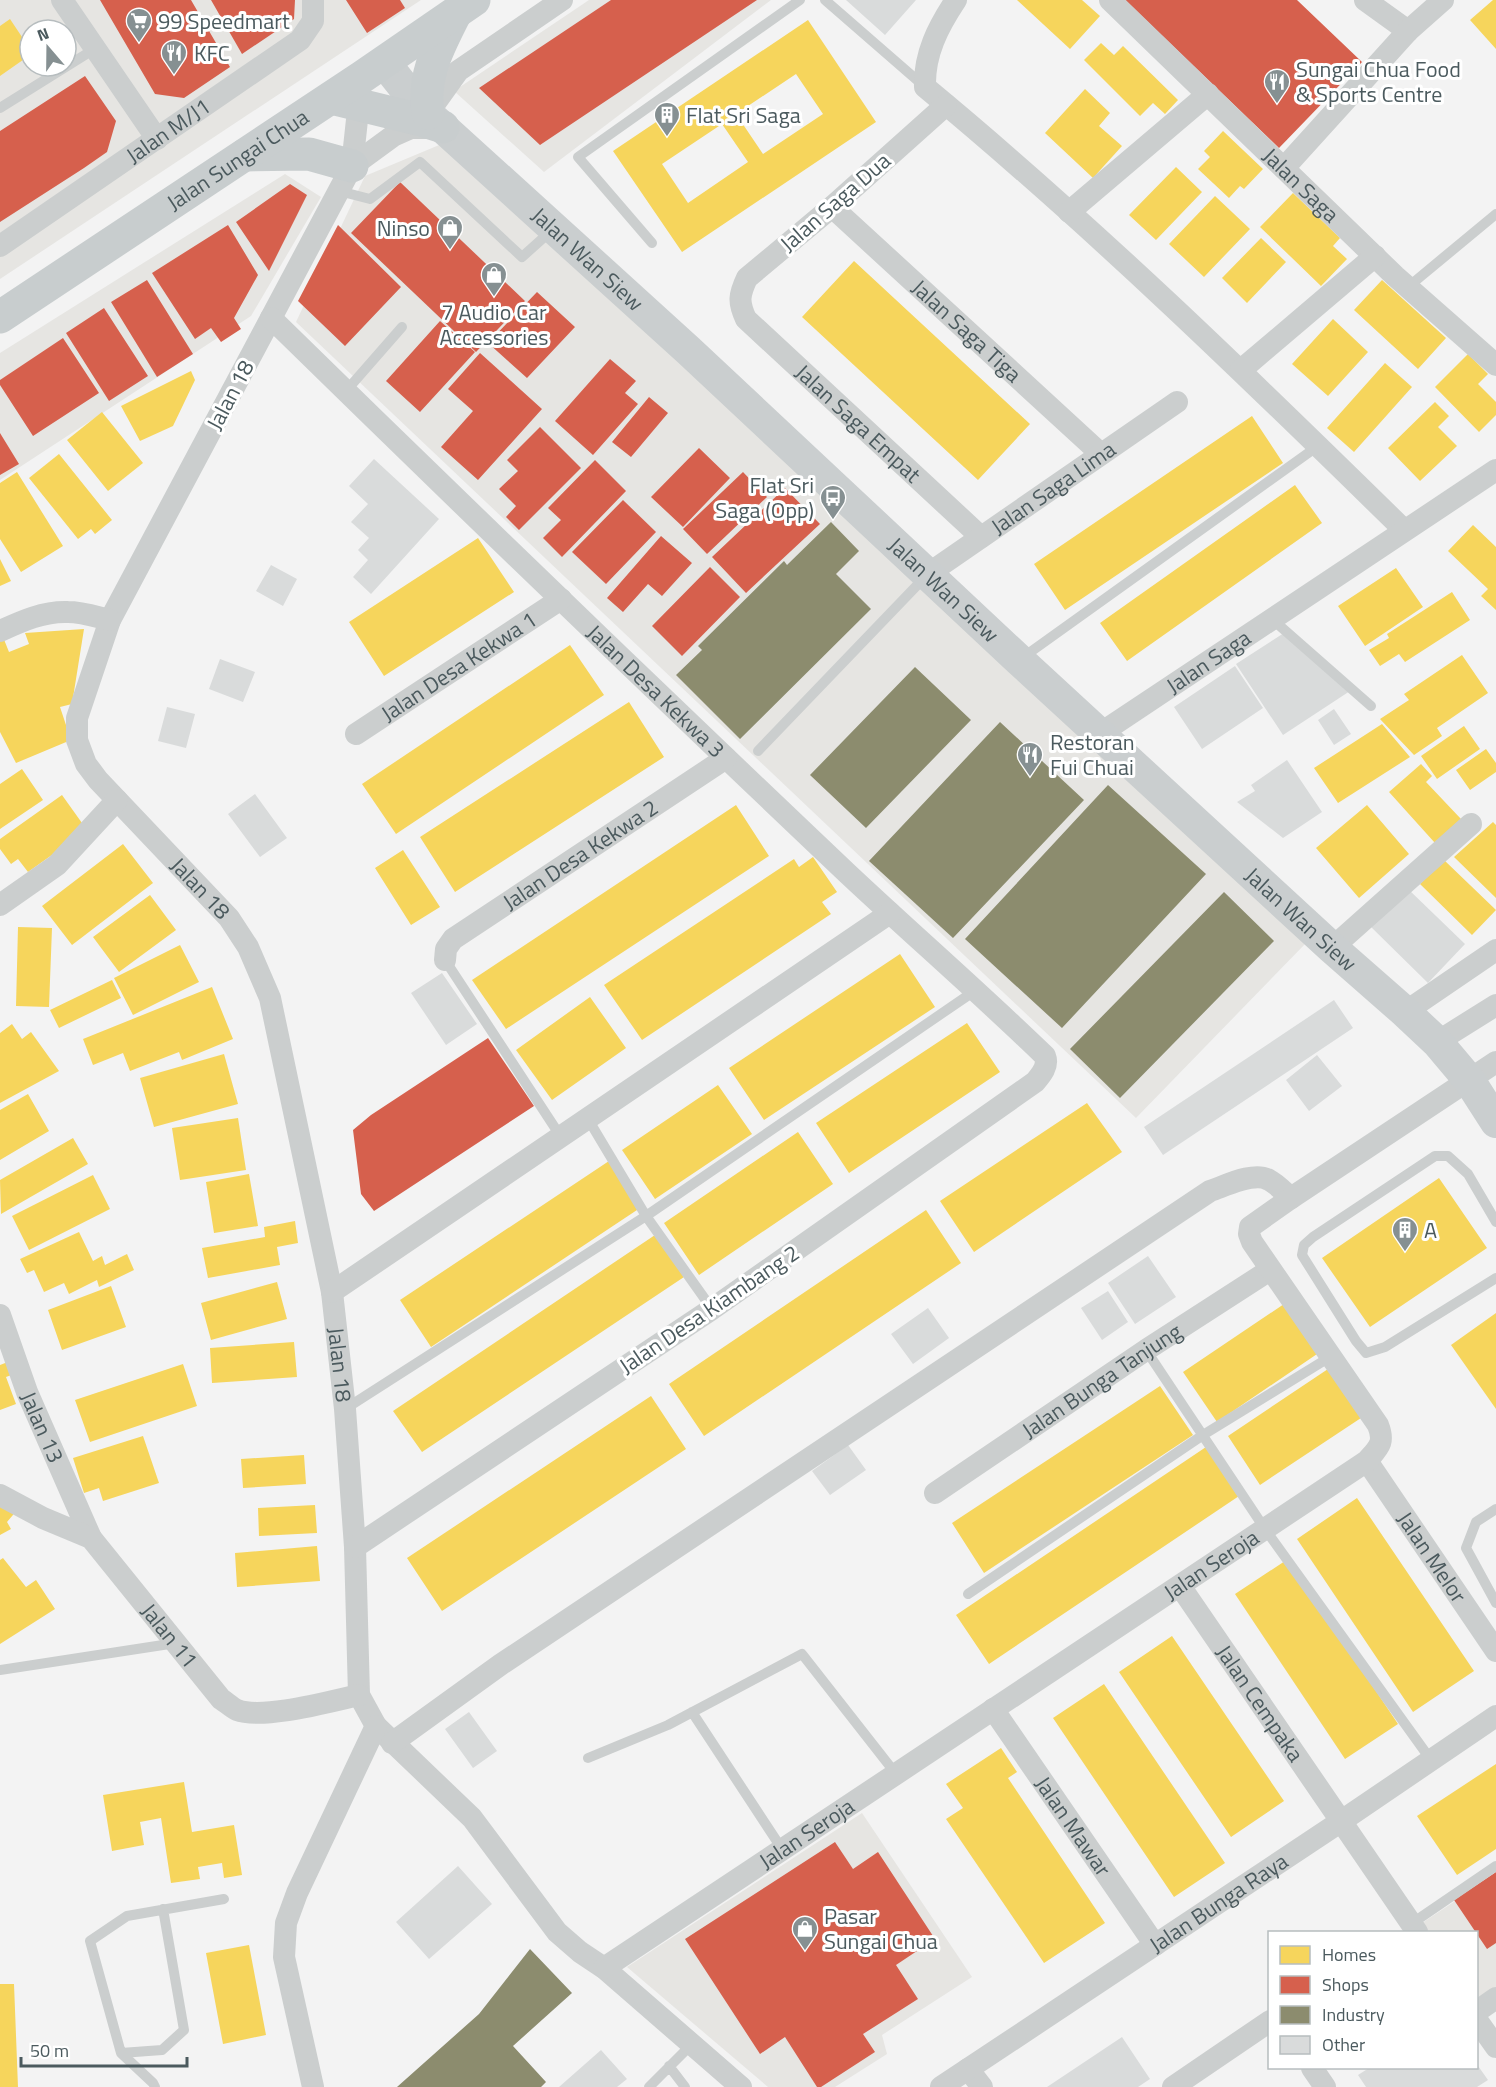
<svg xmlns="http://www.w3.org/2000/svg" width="1496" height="2087" viewBox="0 0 1496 2087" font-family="'Titillium Web',sans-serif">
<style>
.commercial{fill:#e6e5e2;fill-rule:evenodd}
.homes{fill:#f6d55c;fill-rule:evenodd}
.shops{fill:#d6604d}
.industry{fill:#8c8c6e}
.building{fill:#d9dbdb}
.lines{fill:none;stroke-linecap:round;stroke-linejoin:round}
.lane{stroke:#cbcece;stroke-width:10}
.street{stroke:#cbcece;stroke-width:22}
.secondary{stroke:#cacecf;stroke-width:32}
.primary{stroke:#c8cdce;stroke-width:33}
.labels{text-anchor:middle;stroke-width:6;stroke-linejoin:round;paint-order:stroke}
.poi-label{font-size:22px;fill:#4b5a5e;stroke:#fff;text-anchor:start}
.street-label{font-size:22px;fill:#4b5a5e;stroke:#fff}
</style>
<rect width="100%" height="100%" fill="#f3f3f3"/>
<!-- commercial -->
<path class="commercial" d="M0,0H421L0,279ZM30,30H66V66H30Z
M589,0H771L544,172L454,91Z
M444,143L1306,943L1136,1118L296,322L365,176Z
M285,174L321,197L251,316L0,480V353Z
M862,1813L972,1977L882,2035L887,2054L835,2087H768L627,1967Z
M1496,1874V1987L1477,2000L1476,1932H1428L1422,1923Z"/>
<!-- homes -->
<path class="homes" d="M1017,0H1082L1100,16L1070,49Z
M1493,0H1496V49L1470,20Z
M10,19L30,49V55L0,76V26Z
M808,20L876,122L682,252L613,151ZM796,74L823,114L763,154L736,114ZM722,124L748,162L688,203L662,164Z
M1101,43L1114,55L1123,46L1178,100L1165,114L1153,103L1140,116L1084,60Z
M1085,89L1110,113L1099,126L1122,146L1093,178L1045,133Z
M1223,131L1263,169L1244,189L1240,186L1229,198L1198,169L1210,157L1204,151Z
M1176,167L1202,192L1156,240L1129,215Z
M1293,193L1340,238L1333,246L1347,259L1321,286L1260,227Z
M1215,196L1250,229L1204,277L1169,244Z
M1261,238L1286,262L1247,303L1222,278Z
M854,261L1030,424L978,480L802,317Z
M1382,280L1446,338L1418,369L1354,310Z
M1333,319L1368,352L1328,396L1292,364Z
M1468,354L1488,374L1478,384L1496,402V415L1479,432L1435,387Z
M1385,363L1412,387L1354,452L1327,428Z
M191,371L195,380L173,426L140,441L121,406Z
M1435,402L1449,416L1438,427L1457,446L1420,481L1388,448Z
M102,412L143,463L108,491L67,440Z
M1252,416L1283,463L1065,610L1034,564Z
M59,454L112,520L95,534L91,529L78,539L29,478Z
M17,472L63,546L21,572L0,539V483Z
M1295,485L1322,523L1127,661L1100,623Z
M1473,525L1496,547V610L1481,596L1488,589L1448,551Z
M478,538L514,592L384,676L349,622Z
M0,559L11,581L0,586Z
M1396,568L1423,607L1365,646L1338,606Z
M1452,592L1470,620L1405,662L1399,654L1380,666L1369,650L1389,638L1387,634Z
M84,629L72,704L60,707L71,740L16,763L0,732V638L3,637L9,652L29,644L25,633Z
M570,645L604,695L396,834L362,784Z
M1462,655L1488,693L1437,728L1442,736L1414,755L1380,719L1409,700L1404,694Z
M629,702L664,757L455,892L420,837Z
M1382,724L1410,757L1338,803L1314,768Z
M1464,726L1480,749L1437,779L1421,756Z
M1486,749L1496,763V772L1470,790L1456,770Z
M1421,764L1432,776L1426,782L1461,819L1435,843L1389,792Z
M22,769L43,800L0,829V784Z
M62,795L87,830L28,872L18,859L11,864L0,849V839Z
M736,805L769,856L506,1029L472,980Z
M1367,805L1409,854L1359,898L1316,848Z
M1493,822L1496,825V898L1454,857Z
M123,844L153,883L72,945L42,906Z
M403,850L440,907L411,925L375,868Z
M813,857L837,892L822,902L831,914L642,1040L604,985L794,859L799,867Z
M1444,860L1496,910L1472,935L1420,884Z
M150,895L176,930L119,972L93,937Z
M18,927L52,928L49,1007L16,1006Z
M180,945L199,982L133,1015L114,978Z
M900,954L935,1007L764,1120L729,1068Z
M112,980L121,998L59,1028L50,1010Z
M212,987L233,1039L182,1060L179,1052L130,1071L123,1053L93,1065L83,1039Z
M590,997L626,1048L552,1100L516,1050Z
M967,1023L1000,1072L849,1173L816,1123Z
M12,1024L22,1039L31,1032L59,1071L0,1103V1033Z
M224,1054L238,1104L154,1127L140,1078Z
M718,1085L752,1134L655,1199L622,1150Z
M28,1094L49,1131L0,1160V1110Z
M1087,1103L1122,1152L974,1252L940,1201Z
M238,1118L246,1170L180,1180L172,1128Z
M798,1132L833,1184L699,1275L664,1223Z
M73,1138L88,1164L1,1214L0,1180Z
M609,1161L640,1208L431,1347L400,1300Z
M249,1174L258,1226L214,1233L206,1182Z
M93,1175L110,1209L29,1250L12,1216Z
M1439,1178L1487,1248L1370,1327L1322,1258Z
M926,1210L961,1263L704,1436L669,1384Z
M295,1221L298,1243L277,1247L280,1265L208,1278L202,1248L265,1237L264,1227Z
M79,1232L93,1261L102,1256L105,1265L127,1254L134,1270L99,1287L97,1280L69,1294L64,1283L44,1292L34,1270L27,1273L20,1259Z
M655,1235L684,1277L422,1452L393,1411Z
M277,1282L287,1319L211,1340L201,1303Z
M111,1286L126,1327L62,1350L48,1310Z
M1287,1302L1320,1352L1217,1422L1183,1372Z
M1496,1313V1409L1451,1345Z
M294,1342L297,1377L212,1383L210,1348Z
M13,1360L17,1373L6,1377L16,1404L0,1410V1365Z
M183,1364L197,1406L90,1442L75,1400Z
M1331,1367L1364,1416L1260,1485L1228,1436Z
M1160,1386L1193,1435L984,1573L952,1523Z
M651,1396L686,1449L442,1611L407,1558Z
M143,1436L159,1483L103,1501L99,1488L84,1493L73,1458Z
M1206,1447L1239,1496L989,1664L956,1615Z
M304,1455L306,1484L243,1488L241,1459Z
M0,1497L18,1509L7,1522L11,1529L0,1535Z
M1357,1498L1474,1671L1413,1712L1297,1539Z
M315,1505L317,1533L259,1536L258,1508Z
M317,1546L320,1581L237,1587L235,1553Z
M3,1558L26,1587L36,1580L55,1609L0,1644V1560Z
M1288,1559L1398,1724L1345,1759L1235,1594Z
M1172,1636L1284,1801L1231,1837L1119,1672Z
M1104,1684L1225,1863L1174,1897L1053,1718Z
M1001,1748L1017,1772L1008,1778L1105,1923L1044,1963L946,1819L963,1808L946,1784Z
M1496,1764V1849L1457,1875L1417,1816Z
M184,1782L192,1832L234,1825L242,1875L224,1878L222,1863L198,1867L200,1879L171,1883L161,1818L140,1822L144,1845L112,1851L103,1795Z
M249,1945L266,2035L223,2044L206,1953Z
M0,1984H14L18,2087H0Z"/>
<!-- shops -->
<path class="shops" d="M100,0H191L230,67L184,98L155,94Z
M211,0H295L294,19L242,54Z
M346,0H400L405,8L367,33Z
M611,0H757L540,145L479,88Z
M1125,0H1297L1362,62L1279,148Z
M85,76L116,121L107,152L84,168L0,222V131Z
M400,182L525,301L476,352L351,233Z
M290,184L307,195L269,271L236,222Z
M228,225L258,275L234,318L241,329L221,342L211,328L195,339L152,273Z
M338,225L401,287L345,346L298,301Z
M147,280L193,354L157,377L111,302Z
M537,292L575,327L527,378L488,343Z
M104,308L148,376L109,401L66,333Z
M440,321L475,352L420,412L386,381Z
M63,338L99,393L33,436L0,385V380Z
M480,353L542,409L478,480L441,447L473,411L448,389Z
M610,359L636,381L625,393L638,404L593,455L555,421Z
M649,397L668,413L631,457L612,442Z
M540,427L581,468L519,530L506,517L516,506L499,489L518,471L507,460Z
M0,433L19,464L0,475Z
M699,448L730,478L683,527L651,497Z
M595,460L626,491L562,557L543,538L561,520L548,508Z
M743,472L767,497L707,554L683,529Z
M785,488L820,524L746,593L712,557Z
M623,500L656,532L606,584L572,552Z
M661,536L692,563L662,596L648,584L623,612L607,598Z
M710,567L740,597L682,656L652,626Z
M488,1038L534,1106L374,1211L361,1194L353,1130L371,1115Z
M835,1842L853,1869L878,1852L935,1939L896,1965L918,1999L863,2034L875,2052L821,2087H817L785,2037L760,2054L685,1939Z
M1496,1872V1943L1487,1949L1454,1900Z"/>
<!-- industry -->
<path class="industry" d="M831,522L859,551L836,574L871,609L740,739L676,675L702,650L698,646L784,561L787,565Z
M915,667L971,720L866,828L810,775Z
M1000,722L1084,800L953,938L869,861Z
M1108,785L1206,874L1062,1028L965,939Z
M1224,892L1274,941L1120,1098L1070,1049Z
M530,1949L572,1993L513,2046L546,2082L541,2087H397L479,2014Z"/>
<!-- building -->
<path class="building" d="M846,0H916L885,35Z
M374,459L439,519L371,594L353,577L368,560L358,550L369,538L351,522L368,504L349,486Z
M271,565L297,579L283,606L256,591Z
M1284,633L1350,691L1283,735L1236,664Z
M220,659L255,672L243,702L209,689Z
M1235,666L1263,708L1202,749L1174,707Z
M167,707L195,714L186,748L158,741Z
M1334,709L1351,734L1334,745L1318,720Z
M1287,760L1322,812L1283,838L1237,802L1255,791L1251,785Z
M255,794L287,838L260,857L228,814Z
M1407,888L1465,944L1428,983L1370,926Z
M442,973L477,1024L446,1045L411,993Z
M1334,1000L1353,1028L1163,1155L1144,1127Z
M1317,1055L1342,1086L1309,1111L1286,1080Z
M1148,1256L1176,1297L1135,1324L1108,1283Z
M1108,1291L1128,1322L1102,1340L1081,1308Z
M928,1308L949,1338L913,1364L891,1334Z
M848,1445L866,1470L830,1495L812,1471Z
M469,1712L497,1751L473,1768L445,1729Z
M458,1866L492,1904L429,1959L396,1922Z
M1122,2037L1150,2079L1138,2087H1047Z
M601,2050L627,2079L617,2087H559Z
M1476,2063L1488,2080L1477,2087H1366L1358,2075L1369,2068H1476Z"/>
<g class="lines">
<!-- lane -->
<path class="lane" d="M825,0L925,87
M0,108L96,48
M339,191L370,199L420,162L522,257L551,231
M652,243L578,157L800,0
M1408,287L1496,214
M346,391L402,327
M1272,619L1371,706
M1022,658L1318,446
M758,751L926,576
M445,960L561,1137
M588,1119L646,1216L712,1309
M1496,1222L1468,1174L1448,1156H1435L1313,1237L1304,1245L1302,1255L1356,1341L1366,1353L1385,1347L1496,1278
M1146,1350L1265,1529L1431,1760
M345,1409L646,1216L976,990
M1496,1509L1476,1522L1466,1548L1496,1603
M968,1594L1203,1435L1330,1357
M0,1670L176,1643
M692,1712L782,1849
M588,1758L668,1725L802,1654L896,1774
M1411,1924L1496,1866
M121,2053L162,2050L184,2030L163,1909
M669,2066L685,2087
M155,2087L153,2083L121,2053L90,1941L127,1916L224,1899
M649,2087L692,2044"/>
<!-- street -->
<g class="street">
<path d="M62,0L157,139"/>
<path d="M956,0C938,27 924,54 925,87C1093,226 1249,378 1404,530"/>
<path id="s1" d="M1110,0L1395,276L1496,365"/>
<path d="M1365,0L1408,31"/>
<path id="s2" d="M360,92L352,166L110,620L77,718V740L86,764L98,780L229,918L248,947L270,998L332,1292L345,1409L355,1547L359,1695L376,1726L472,1818L557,1932L580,1952L604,1968L741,2087"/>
<path id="s3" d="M946,105L832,207L747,278C739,295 738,302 746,319L981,537"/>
<path d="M428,113L458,71L562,0"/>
<path d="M352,166L393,136L411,128H432"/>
<path d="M1284,168L1408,31L1443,0"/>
<path id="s4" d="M832,207L1101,454"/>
<path d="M1069,212L1208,94"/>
<path id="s5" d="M0,246L300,40L313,21V0"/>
<path id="s6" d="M271,318C462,505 654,690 848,874C913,935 981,994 1045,1056C1049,1066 1041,1075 1035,1082L712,1309L355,1547"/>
<path d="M1241,370L1375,256"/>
<path id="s7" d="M928,574L1177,402"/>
<path d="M0,631C22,621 44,611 68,612C82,612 97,617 110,620"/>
<path id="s8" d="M1101,733L1496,470"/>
<path id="s9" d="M356,734L561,599"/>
<path d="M0,905L57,865L117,800"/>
<path d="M1332,948L1471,824"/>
<path id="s10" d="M445,960L446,949L453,939L726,758"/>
<path d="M1405,1012L1496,950"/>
<path d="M1437,1042L1496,1005"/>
<path d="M332,1292L890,913"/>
<path id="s11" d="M0,1315L27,1392L91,1538"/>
<path id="s12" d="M1367,1461L1496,1651"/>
<path id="s13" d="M935,1493L1146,1350L1270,1270"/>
<path id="s14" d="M0,1495L43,1518L91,1538L221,1699C226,1702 232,1708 237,1710C263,1720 331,1701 359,1695"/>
<path id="s15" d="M1180,1586L1417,1932"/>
<path id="s16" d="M993,1709L1155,1945"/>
<path d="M392,1743L500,1665L1210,1191C1225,1186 1254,1171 1269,1180C1277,1184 1284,1192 1291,1198"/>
<path id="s17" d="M604,1968L1367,1461C1379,1447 1385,1443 1378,1425L1252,1242L1249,1234L1250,1227L1291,1198L1496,1062"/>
<path d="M1476,2012L1496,1998"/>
<path d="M1476,2019L1496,2047"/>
<path d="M1312,2068L1325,2087"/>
<path d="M968,2069L982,2087"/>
<path d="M313,2087L284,1957L286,1923L297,1893L376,1726"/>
<path id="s18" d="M941,2087L1340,1822L1496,1716"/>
<path d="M1173,2087L1270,2021"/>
</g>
<!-- secondary -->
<path class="secondary" id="s19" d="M384,62L418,105L688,350L1019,660L1332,948L1405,1012L1437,1042L1469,1080L1496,1122"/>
<!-- primary -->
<g class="primary">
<path d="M331,98L421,120L443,127"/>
<path d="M428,113C422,76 439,46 455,14"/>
<path d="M245,155L309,154L352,166"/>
<path id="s20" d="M0,317L362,77L474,0"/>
</g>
</g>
<!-- icons -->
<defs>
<symbol id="supermarket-pin" viewBox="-11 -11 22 30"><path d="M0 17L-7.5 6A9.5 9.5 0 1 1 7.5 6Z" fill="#869092" stroke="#fff"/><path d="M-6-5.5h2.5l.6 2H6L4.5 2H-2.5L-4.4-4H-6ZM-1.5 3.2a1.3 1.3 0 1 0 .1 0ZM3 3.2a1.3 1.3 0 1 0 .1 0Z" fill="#fff"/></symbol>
<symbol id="restaurant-pin" viewBox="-11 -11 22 30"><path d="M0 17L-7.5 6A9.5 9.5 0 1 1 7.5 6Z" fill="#869092" stroke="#fff"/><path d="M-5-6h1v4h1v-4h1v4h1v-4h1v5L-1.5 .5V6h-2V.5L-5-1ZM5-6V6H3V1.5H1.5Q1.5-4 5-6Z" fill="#fff"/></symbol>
<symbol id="building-pin" viewBox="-11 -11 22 30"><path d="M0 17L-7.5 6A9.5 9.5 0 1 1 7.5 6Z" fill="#869092" stroke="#fff"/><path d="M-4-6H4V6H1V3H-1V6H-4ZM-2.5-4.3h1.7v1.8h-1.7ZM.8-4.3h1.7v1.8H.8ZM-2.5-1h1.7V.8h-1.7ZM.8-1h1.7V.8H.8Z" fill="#fff"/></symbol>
<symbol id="shop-pin" viewBox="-11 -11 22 30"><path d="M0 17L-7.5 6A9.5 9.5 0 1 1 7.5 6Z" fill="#869092" stroke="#fff"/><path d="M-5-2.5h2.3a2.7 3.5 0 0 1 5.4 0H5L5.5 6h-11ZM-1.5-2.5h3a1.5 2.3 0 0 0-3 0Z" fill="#fff"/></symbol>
<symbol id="bus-pin" viewBox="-11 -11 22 30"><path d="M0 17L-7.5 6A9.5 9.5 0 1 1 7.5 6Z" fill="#869092" stroke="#fff"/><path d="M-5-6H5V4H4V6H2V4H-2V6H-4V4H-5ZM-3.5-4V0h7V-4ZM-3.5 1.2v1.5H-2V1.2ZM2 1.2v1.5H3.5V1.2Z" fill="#fff"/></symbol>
</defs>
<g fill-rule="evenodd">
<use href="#supermarket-pin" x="124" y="6" width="30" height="40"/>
<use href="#restaurant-pin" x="159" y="38" width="30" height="40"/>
<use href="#restaurant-pin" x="1262" y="67" width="30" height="40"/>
<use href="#building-pin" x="652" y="100" width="30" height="40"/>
<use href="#shop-pin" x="435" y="213" width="30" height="40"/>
<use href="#shop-pin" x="479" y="260" width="30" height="40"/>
<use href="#bus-pin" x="818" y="483" width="30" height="40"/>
<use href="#restaurant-pin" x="1015" y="740" width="30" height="40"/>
<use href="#building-pin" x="1390" y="1215" width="30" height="40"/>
<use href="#shop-pin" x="790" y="1914" width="30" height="40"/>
</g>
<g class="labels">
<!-- poi labels -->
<g class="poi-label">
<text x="158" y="29">99 Speedmart</text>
<text x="194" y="61">KFC</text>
<text x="1296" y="77">Sungai Chua Food<tspan x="1296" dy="25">&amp; Sports Centre</tspan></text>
<text x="686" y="123">Flat Sri Saga</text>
<text x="430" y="236" text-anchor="end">Ninso</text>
<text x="494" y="320" text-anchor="middle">7 Audio Car<tspan x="494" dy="25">Accessories</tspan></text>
<text x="814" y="493" text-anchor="end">Flat Sri<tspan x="814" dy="25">Saga (Opp)</tspan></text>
<text x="1050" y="750">Restoran<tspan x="1050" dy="25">Fui Chuai</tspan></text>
<text x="1424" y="1238">A</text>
<text x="824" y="1924">Pasar<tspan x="824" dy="25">Sungai Chua</tspan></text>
</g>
<!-- street labels -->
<g class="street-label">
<text dy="8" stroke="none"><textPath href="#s5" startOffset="204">Jalan M/J1</textPath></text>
<text dy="8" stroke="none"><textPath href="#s20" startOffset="285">Jalan Sungai Chua</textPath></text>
<text dy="8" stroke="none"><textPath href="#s1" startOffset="266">Jalan Saga</textPath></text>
<text transform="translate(835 202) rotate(-41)" y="8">Jalan Saga Dua</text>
<text dy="8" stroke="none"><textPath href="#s19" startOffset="284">Jalan Wan Siew</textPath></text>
<text dy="8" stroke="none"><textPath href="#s4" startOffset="183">Jalan Saga Tiga</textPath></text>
<text transform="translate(230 395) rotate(-62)" y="8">Jalan 18</text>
<text dy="8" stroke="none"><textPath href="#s3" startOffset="460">Jalan Saga Empat</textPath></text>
<text dy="8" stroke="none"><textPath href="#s7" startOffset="152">Jalan Saga Lima</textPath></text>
<text dy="8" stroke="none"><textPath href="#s19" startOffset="770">Jalan Wan Siew</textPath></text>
<text dy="8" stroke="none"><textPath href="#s8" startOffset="129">Jalan Saga</textPath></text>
<text dy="8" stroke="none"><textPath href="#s9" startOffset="123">Jalan Desa Kekwa 1</textPath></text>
<text dy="8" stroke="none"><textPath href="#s6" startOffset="536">Jalan Desa Kekwa 3</textPath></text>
<text dy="8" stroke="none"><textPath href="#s10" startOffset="176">Jalan Desa Kekwa 2</textPath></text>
<text dy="8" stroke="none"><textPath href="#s2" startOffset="909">Jalan 18</textPath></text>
<text dy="8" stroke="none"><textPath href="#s19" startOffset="1256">Jalan Wan Siew</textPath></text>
<text transform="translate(709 1309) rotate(-34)" y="8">Jalan Desa Kiambang 2</text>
<text dy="8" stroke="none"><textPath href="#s2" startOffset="1414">Jalan 18</textPath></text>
<text dy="8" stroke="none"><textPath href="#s13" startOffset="201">Jalan Bunga Tanjung</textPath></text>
<text dy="8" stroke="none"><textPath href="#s11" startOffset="120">Jalan 13</textPath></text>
<text dy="8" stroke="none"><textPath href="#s12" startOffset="116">Jalan Melor</textPath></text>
<text dy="8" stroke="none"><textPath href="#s17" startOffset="729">Jalan Seroja</textPath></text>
<text dy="8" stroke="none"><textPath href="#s14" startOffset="226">Jalan 11</textPath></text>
<text dy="8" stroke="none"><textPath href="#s15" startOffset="142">Jalan Cempaka</textPath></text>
<text dy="8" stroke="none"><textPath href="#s16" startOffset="142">Jalan Mawar</textPath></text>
<text dy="8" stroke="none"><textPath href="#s17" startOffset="243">Jalan Seroja</textPath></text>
<text dy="8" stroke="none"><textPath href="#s18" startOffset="333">Jalan Bunga Raya</textPath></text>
</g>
</g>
<!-- legend -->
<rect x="1268" y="1931" width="210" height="138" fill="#ffffff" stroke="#b7bdbf" stroke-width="1.5"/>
<rect x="1280" y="1946" width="30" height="18" fill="#f6d55c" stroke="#b7bdbf" stroke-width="1.5"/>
<text x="1322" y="1961" font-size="18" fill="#4b5a5e">Homes</text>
<rect x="1280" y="1976" width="30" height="18" fill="#d6604d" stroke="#b7bdbf" stroke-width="1.5"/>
<text x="1322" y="1991" font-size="18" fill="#4b5a5e">Shops</text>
<rect x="1280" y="2006" width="30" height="18" fill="#8c8c6e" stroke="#b7bdbf" stroke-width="1.5"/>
<text x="1322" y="2021" font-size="18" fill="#4b5a5e">Industry</text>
<rect x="1280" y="2036" width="30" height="18" fill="#d9dbdb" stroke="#b7bdbf" stroke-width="1.5"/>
<text x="1322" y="2051" font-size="18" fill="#4b5a5e">Other</text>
<!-- north arrow -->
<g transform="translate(48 48) rotate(340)"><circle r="28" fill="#ffffff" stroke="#b7bdbf" stroke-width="1.5"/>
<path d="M0-4.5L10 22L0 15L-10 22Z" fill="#869092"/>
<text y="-9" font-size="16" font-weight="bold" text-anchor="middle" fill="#4b5a5e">N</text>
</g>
<!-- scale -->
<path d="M21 2057v9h166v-9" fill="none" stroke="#4b5a5e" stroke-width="3"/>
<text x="30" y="2057" font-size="18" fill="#4b5a5e" stroke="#ffffff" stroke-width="4.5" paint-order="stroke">50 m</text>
</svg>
